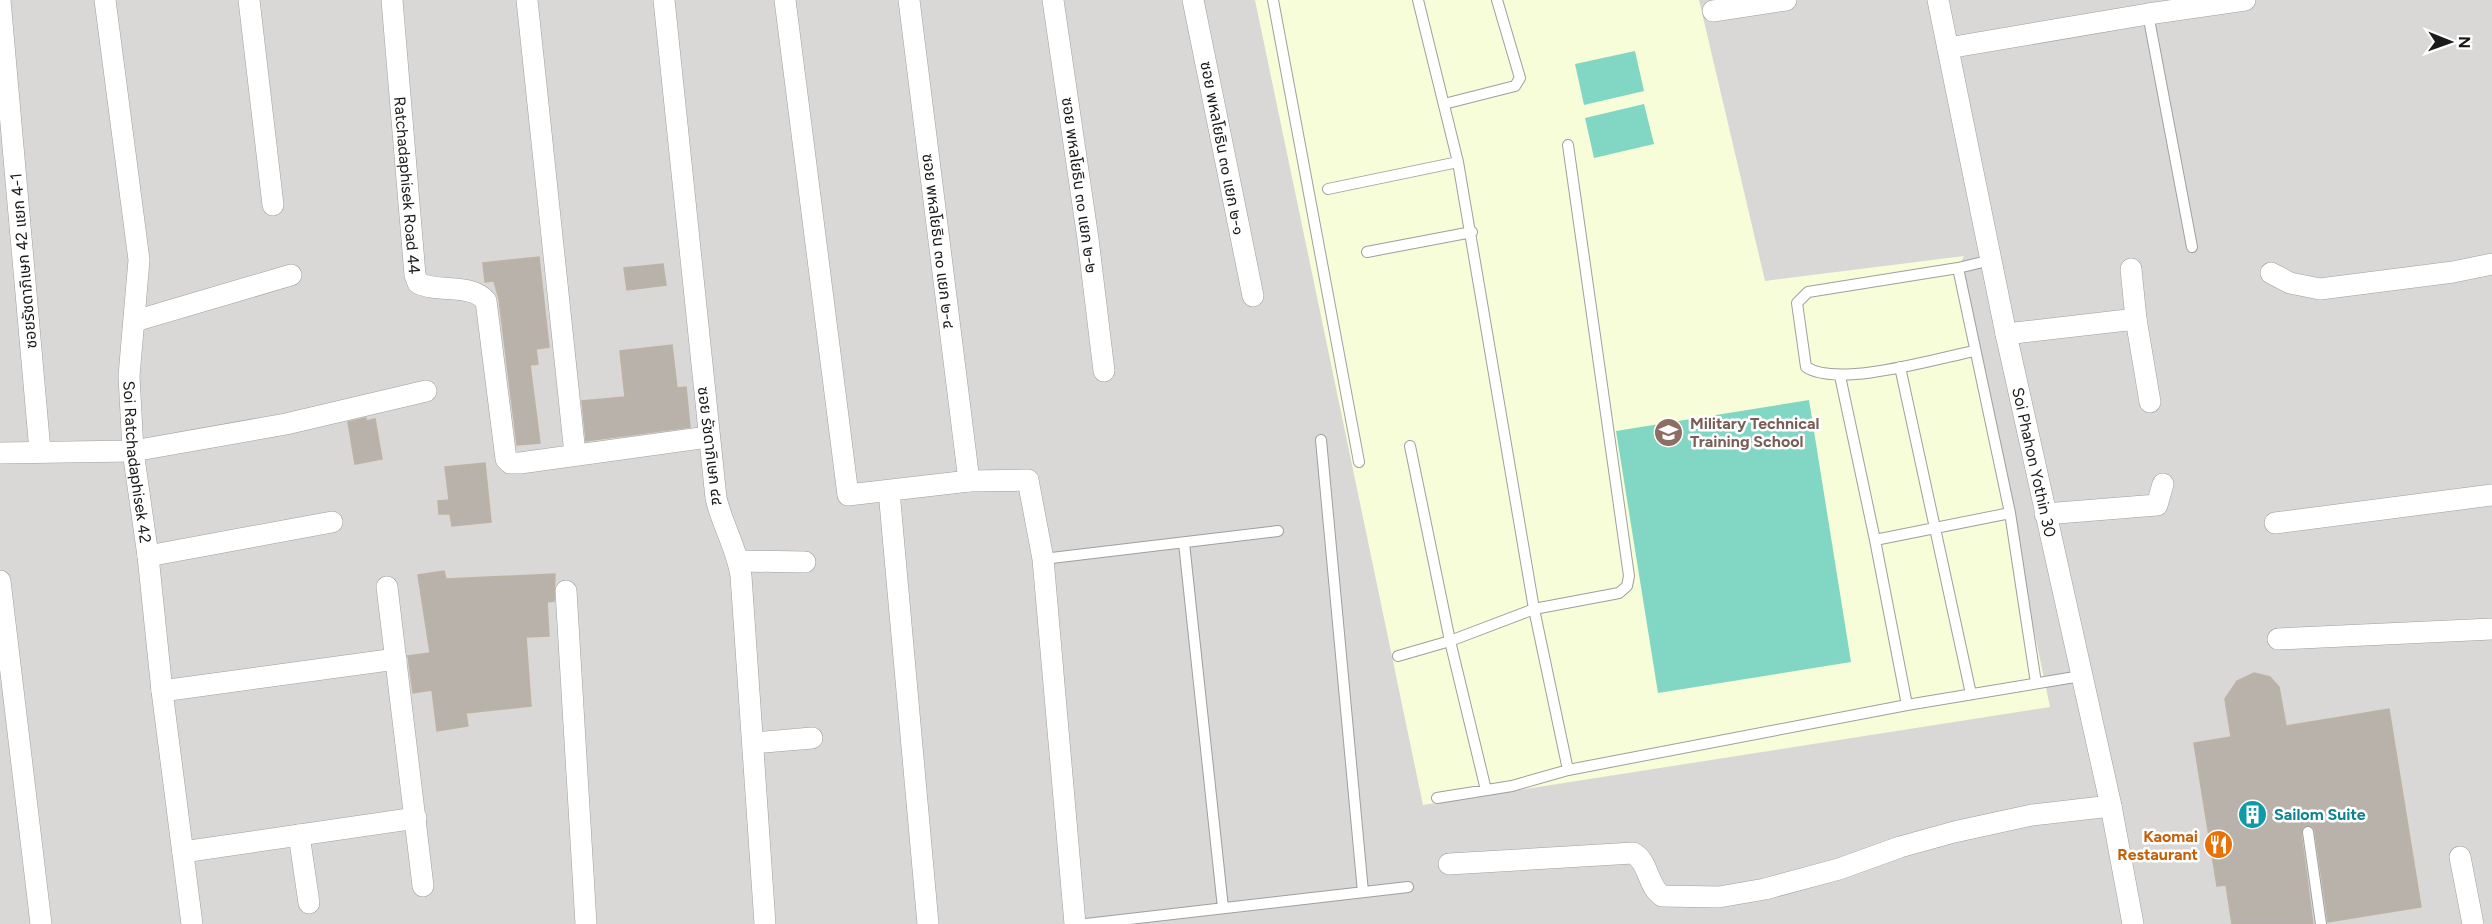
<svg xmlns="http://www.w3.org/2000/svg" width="2492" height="924" viewBox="0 0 2492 924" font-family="Figtree,'Noto Sans Thai',sans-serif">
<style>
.residential{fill:#d9d8d7}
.education{fill:#f7fdd8}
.pitch{fill:#82d7c4}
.building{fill:#b8b2aa;stroke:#bcb3a4;stroke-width:1.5}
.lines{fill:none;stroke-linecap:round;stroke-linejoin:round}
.lane-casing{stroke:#9f9f9f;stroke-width:12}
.street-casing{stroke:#9f9f9f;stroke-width:22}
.lane{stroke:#fff;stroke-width:10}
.street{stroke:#fff;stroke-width:21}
.labels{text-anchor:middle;stroke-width:5;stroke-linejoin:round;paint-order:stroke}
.street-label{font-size:16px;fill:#1b1b1b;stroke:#fff}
.education-label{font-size:16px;font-weight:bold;fill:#785e54;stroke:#fff;text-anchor:start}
.culture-label{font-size:16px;font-weight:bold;fill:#0d838f;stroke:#fff;text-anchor:start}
.food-label{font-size:16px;font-weight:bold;fill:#c56008;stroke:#fff;text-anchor:end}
</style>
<rect width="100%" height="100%" fill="#eceae0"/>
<!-- residential -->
<path class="residential" d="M0,0H2492V924H0Z"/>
<!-- education -->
<path class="education" d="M1255,0H1699L1765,281L1964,256L1958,268L2050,707L1423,805Z"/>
<!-- pitch -->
<path class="pitch" d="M1635,51L1644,91L1584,105L1575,64Z
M1644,104L1654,144L1594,158L1585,118Z
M1809,400L1851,662L1658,693L1616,431Z"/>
<!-- building -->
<path class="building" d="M539,257L549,347L536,349L538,364L530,365L540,443L517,445L499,299L494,281L485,282L483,263Z
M663,264L666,285L627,290L624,268Z
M672,345L677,388L686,387L690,427L586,441L582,401L625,397L620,351Z
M366,418V421L375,419L382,459L355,464L348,422Z
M485,463L491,522L452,526L450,514H439L438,501L449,500L445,467Z
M444,571L446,579L555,574L554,601L547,602L549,636L526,637L531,706L466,713L468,726L437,731L432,690L413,693L408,656L430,653L418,575Z
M2254,673L2270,677L2279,687L2286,726L2389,709L2421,907L2328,922L2315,831L2313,827L2308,825L2303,827L2301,833L2313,924H2232L2226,885L2217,886L2194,743L2231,737L2225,699L2237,681Z"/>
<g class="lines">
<defs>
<path id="lane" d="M1273,0L1359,462
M1418,0L1458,162L1534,609L1568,770
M2148,14L2192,247
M1444,104L1515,86L1520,78L1497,0
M1328,189L1458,162
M1367,252L1472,232
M1958,268L2010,513L2036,683
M1974,351C1935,359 1838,388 1806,367L1797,303L1808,292L1958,268L1991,260
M1900,367L1971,694
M1840,376L1875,540L1907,705
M1321,440L1363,892
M1410,446L1450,641L1486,790
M1875,540L2010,513
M1184,543L1223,908
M1043,559L1278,531
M1398,656L1450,641L1534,609L1619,593L1627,586L1629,576L1568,145
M1437,798L1512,786L1568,770L1907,705L2081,676
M2308,832L2321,924
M1086,924L1408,887"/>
<g id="street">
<path d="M0,0L40,451"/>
<path id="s1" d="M105,0L139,260L129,376L133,451L148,556L162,691L192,924"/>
<path d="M249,0L273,205"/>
<path id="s2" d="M392,0L415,275L418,283C438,293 472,283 486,301L506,459L510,463H520L708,437"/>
<path d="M527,0L575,454"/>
<path d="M664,0L716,498C722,525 737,548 741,576L765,924"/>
<path d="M785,0L848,495L969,481L1028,480L1043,559L1075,924"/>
<path d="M909,0L969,481"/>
<path d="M1053,0L1088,239L1104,371"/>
<path d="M1193,0L1253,296"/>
<path id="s3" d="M1938,0L2006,334L2111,806L2133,924"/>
<path d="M1713,11L1786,0"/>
<path d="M1948,48L2148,14L2245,0"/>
<path d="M2131,269L2136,319"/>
<path d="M2271,273L2290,283L2320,289L2453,272L2492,264"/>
<path d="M135,321L291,275"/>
<path d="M2006,334L2136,319L2150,402"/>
<path d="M0,453L133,451L286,424L426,391"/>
<path d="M889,491L928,924"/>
<path d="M2045,514L2157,505L2163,484"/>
<path d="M2275,523L2492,495"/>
<path d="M148,556L332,522"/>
<path d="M739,561L805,562"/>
<path d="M0,581L41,924"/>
<path d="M387,587L423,886"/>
<path d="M566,591L586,924"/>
<path d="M2278,639L2492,629"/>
<path d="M162,691L396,659"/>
<path d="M754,743L812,738"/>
<path d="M299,835L309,903"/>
<path d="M183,852L416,818"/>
<path d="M2460,857L2473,924"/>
<path d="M1449,864L1633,853C1649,861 1647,886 1662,896L1719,897L1765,889L1839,869L1900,847L1954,832L2032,815L2111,806"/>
</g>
</defs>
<!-- lane casing -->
<use href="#lane" class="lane-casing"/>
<!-- street casing -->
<use href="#street" class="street-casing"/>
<!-- lane -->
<use href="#lane" class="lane"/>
<!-- street -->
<use href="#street" class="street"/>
</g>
<!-- icons -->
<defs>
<symbol id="university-disc" viewBox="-11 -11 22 22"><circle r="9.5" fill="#8d6e63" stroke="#fff"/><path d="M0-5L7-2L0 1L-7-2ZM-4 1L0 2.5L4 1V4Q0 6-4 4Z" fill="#fff"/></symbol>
<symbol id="building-disc" viewBox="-11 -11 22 22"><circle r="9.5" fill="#0f9aa8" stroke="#fff"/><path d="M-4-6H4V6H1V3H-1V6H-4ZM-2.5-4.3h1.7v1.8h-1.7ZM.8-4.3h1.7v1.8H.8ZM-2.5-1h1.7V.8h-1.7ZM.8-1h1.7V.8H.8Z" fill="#fff"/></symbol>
<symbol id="restaurant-disc" viewBox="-11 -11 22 22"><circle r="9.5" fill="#e8710a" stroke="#fff"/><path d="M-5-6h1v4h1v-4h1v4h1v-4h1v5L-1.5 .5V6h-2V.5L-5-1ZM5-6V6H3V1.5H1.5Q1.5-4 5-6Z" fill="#fff"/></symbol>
</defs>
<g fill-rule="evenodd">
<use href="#university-disc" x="1652" y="416" width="33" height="33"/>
<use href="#building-disc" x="2236" y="798" width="33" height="33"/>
<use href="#restaurant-disc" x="2202" y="828" width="33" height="33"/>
</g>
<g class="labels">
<!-- street labels -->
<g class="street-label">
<text transform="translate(1223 148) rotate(79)" y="6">ซอย พหลโยธิน ๓๐ แยก ๒-๑</text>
<text dy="6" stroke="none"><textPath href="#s2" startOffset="186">Ratchadaphisek Road 44</textPath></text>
<text transform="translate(1080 185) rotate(82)" y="6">ซอย พหลโยธิน ๓๐ แยก ๒-๒</text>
<text transform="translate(939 241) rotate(83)" y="6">ซอย พหลโยธิน ๓๐ แยก ๒-๔</text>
<text transform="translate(23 261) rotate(-95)" y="6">ซอยรัชดาภิเษก 42 แยก 4-1</text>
<text transform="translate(711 446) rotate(83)" y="6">ซอย รัชดาภิเษก ๔๔</text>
<text dy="6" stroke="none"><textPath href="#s1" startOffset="465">Soi Ratchadaphisek 42</textPath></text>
<text dy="6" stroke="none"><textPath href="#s3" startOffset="472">Soi Phahon Yothin 30</textPath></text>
</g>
<!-- education labels -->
<g class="education-label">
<text x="1690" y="429">Military Technical<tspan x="1690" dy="18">Training School</tspan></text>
</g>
<!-- culture labels -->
<g class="culture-label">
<text x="2274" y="820">Sailom Suite</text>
</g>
<!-- food labels -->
<g class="food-label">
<text x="2198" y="842">Kaomai<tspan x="2198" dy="18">Restaurant</tspan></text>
</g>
</g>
<!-- north arrow -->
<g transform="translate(2450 42) rotate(91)" stroke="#ffffff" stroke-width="4.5" paint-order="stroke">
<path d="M0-4.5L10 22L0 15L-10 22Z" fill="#1b1b1b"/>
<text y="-9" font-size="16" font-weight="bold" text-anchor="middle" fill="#1b1b1b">N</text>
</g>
</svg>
